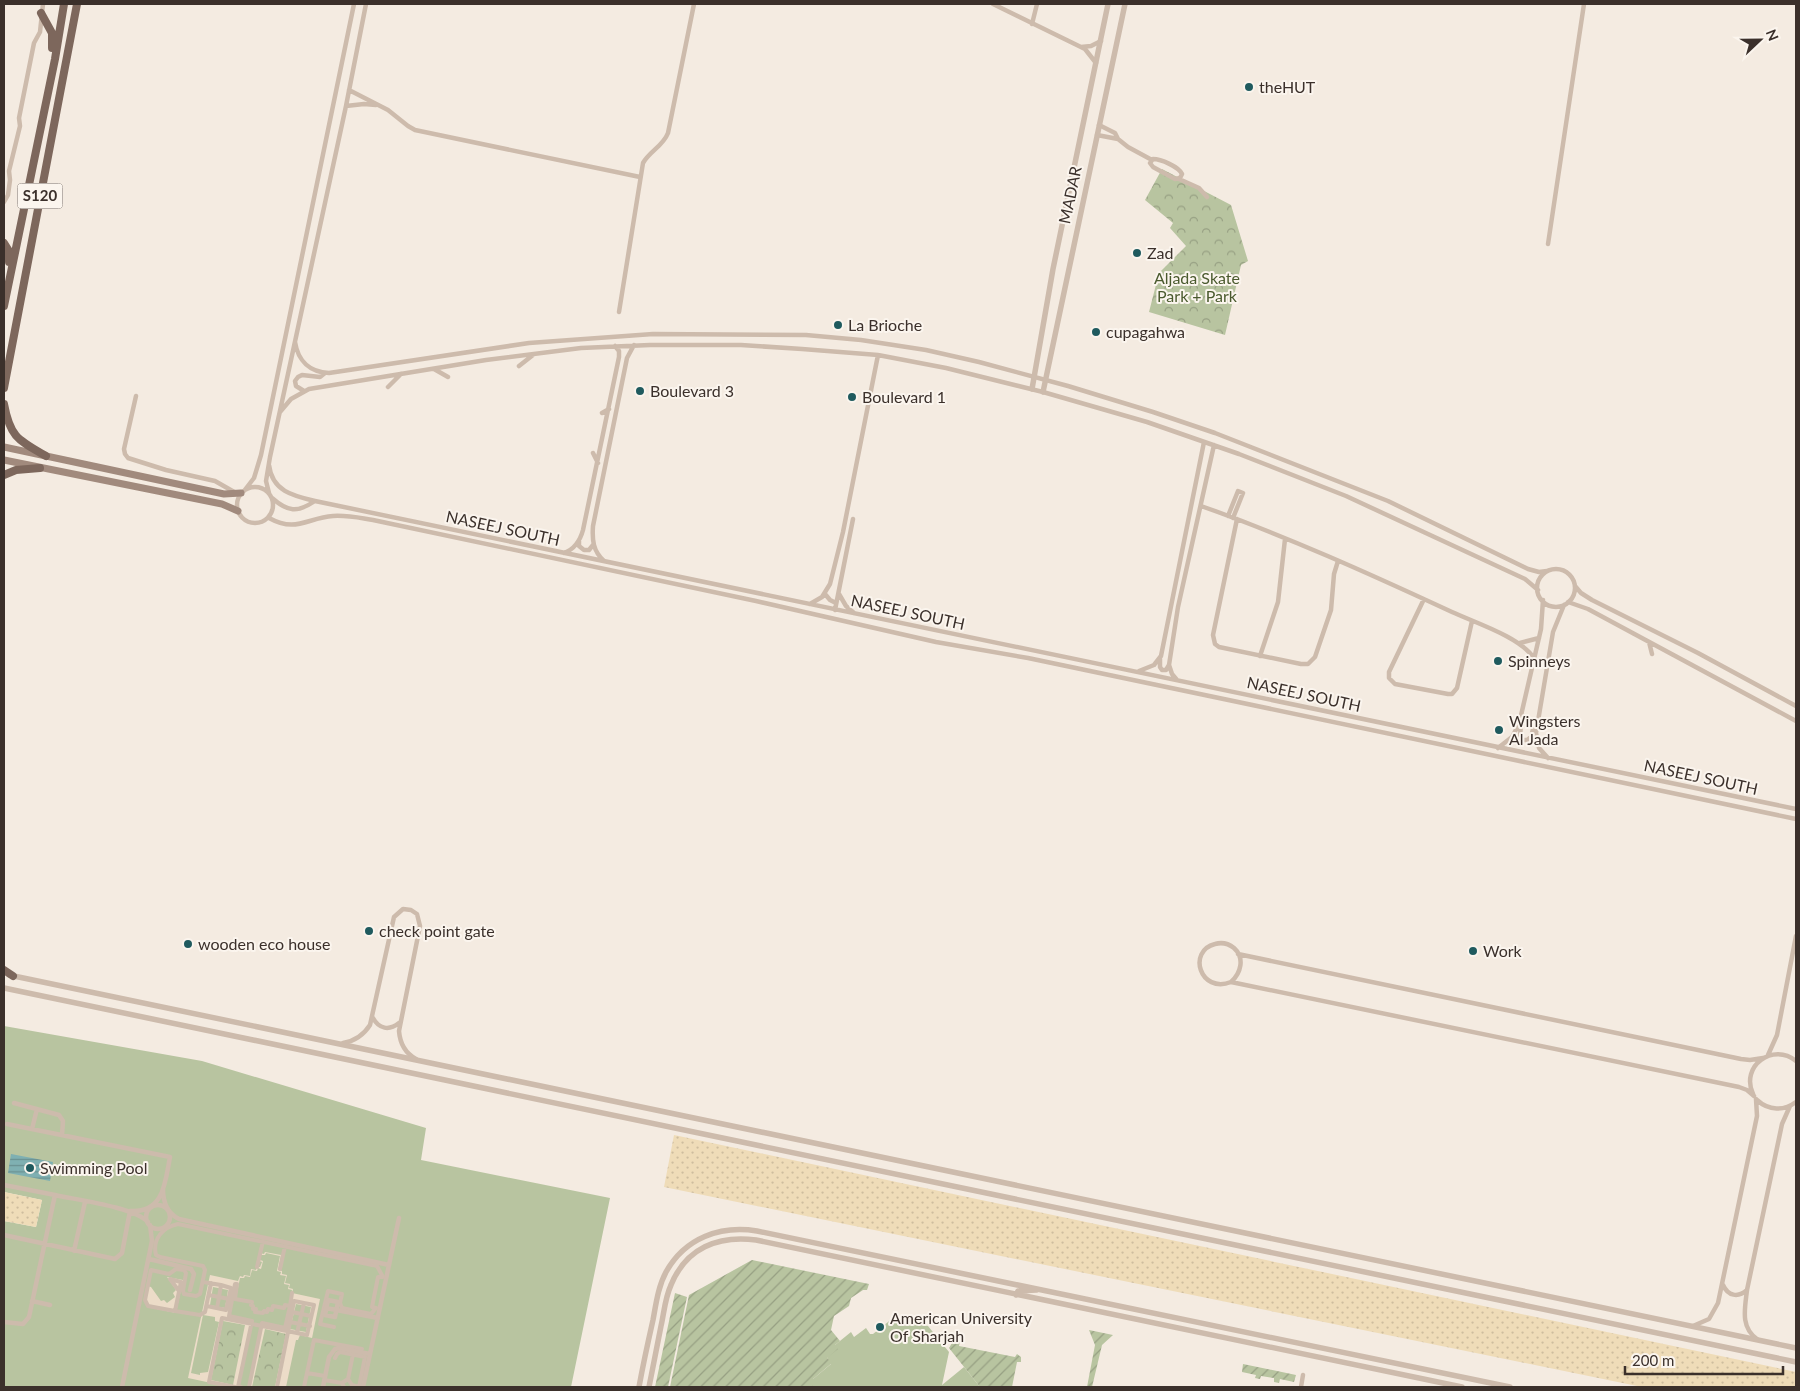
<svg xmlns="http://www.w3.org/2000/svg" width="1800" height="1391" viewBox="0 0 1800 1391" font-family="Lato,sans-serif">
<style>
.grass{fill:#b8c4a0}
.sand{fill:url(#sand-dots)}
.park{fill:url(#park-crowns)}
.garden{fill:url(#garden-furrows)}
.plaza{fill:#ecdcc8;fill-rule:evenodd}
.water{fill:url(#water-rules)}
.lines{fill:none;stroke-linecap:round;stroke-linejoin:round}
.pedestrian{stroke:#cdbbac;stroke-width:4}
.minor{stroke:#cdbbac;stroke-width:4.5}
.tertiary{stroke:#cdbbac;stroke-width:5.5}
.secondary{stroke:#a18a7d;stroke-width:7}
.primary{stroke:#7d675c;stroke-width:8}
.poi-dot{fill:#1f5a5e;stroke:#fbf5ee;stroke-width:2}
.labels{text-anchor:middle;stroke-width:4;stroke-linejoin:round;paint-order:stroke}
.shield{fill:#fbf5ee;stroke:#756b66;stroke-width:1}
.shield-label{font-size:15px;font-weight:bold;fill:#3b302b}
.poi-label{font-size:16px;fill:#3b302b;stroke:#fbf5ee;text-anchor:start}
.street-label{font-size:16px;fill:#3b302b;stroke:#fbf5ee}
.park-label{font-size:16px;fill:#4a5a2e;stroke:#fbf5ee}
</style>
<defs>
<pattern id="sand-dots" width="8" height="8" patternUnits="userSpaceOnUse" patternTransform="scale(1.25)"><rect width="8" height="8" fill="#efdcb8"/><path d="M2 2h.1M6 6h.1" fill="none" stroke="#cebd9e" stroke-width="1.8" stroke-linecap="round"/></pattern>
<pattern id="park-crowns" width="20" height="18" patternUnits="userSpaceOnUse" patternTransform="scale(1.25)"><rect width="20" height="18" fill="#b8c4a0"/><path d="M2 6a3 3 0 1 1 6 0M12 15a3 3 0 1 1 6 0" fill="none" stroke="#97a083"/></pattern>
<pattern id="garden-furrows" width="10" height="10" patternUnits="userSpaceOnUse" patternTransform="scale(1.25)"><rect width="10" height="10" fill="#b8c4a0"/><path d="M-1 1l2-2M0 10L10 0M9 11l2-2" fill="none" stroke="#97a083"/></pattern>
<pattern id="water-rules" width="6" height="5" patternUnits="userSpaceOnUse" patternTransform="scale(1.25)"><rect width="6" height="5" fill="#7fb0b2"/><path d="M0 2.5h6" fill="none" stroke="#699091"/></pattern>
</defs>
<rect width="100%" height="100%" fill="#f4ebe1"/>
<!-- grass -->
<path class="grass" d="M4,1026L202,1061L426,1128L421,1160L610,1198L571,1387H4V1221L36,1227L42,1200L4,1192Z
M893,1318L928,1326L949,1352L942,1385L964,1367L980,1387H813V1379L831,1364L827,1358L835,1345L851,1332L854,1337L866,1328L870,1334H873Z"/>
<!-- sand -->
<path class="sand" d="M674,1135L1796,1372V1387H1642L664,1187Z
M4,1192L42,1200L36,1227L4,1221Z"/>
<!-- park -->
<path class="park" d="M1162,169L1231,205L1248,261L1241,265L1225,335L1149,312L1159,273L1186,246L1170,228L1173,223L1145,200Z
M223,1321L245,1325L233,1385L211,1381Z
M264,1329L286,1333L275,1387H252Z"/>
<!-- garden -->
<path class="garden" d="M752,1260L869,1284L867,1290H863L851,1298L849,1306L834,1316L831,1330L840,1341L835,1345L838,1349L827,1358L832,1363L813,1379V1387H670L689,1295Z
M675,1293L687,1297L668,1387H655Z
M1089,1330L1113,1335L1102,1345L1092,1387H1087L1095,1345Z
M955,1338L960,1341L959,1346L1015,1357L1017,1354L1021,1357V1362H1017L1012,1387H980L949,1348Z
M1243,1364L1296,1375L1294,1382L1280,1379L1279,1383L1274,1382V1378L1261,1376L1260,1379L1255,1378L1256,1375L1242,1372Z"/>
<!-- plaza -->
<path class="plaza" d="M265,1252L281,1255L278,1270L282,1271V1274L287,1275L285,1283L290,1284L289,1288L293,1289L292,1293L320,1299L302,1387L312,1338L300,1335L298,1340H296L286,1387H275L286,1334L265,1329L252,1387H249L262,1323L285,1327L290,1306L285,1305L284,1308L273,1306L272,1310L268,1309L267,1312L264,1311L263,1313L255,1312L256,1309H253V1306L251,1305V1302L235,1299L237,1285L236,1284L229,1316L252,1321L238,1386L241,1387H230L188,1378L210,1275L238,1281L240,1276L243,1277L244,1275L250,1276L251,1269L256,1270L257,1267H260L262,1262L259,1261L260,1253L264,1254ZM266,1253L280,1256L277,1271L281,1272L280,1275L286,1276L284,1284L289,1285L288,1289L292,1290L289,1305L284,1304L283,1307L272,1305L271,1309L267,1308L266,1310H263L262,1312L257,1311V1309L254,1308V1305H252L253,1302L236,1298L240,1278H244L245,1276L250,1277L252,1270L257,1271L258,1268L261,1269L263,1261L260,1260L261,1255H265ZM213,1287L228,1290L225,1308L210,1305ZM296,1304L311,1307L306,1332L290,1329ZM203,1315L215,1317V1321L219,1322L208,1372L200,1373V1375L191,1373ZM223,1321L245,1325L233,1385L211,1380Z
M167,1277L183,1280L176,1313L147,1307L144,1301L147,1286L151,1287L161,1301L164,1300L167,1303L175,1297L173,1293L176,1290Z"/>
<!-- water -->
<path class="water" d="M11,1154L53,1162L50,1181L8,1173Z"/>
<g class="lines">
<!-- pedestrian -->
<path class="pedestrian" d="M257,1267L263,1241
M280,1269L285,1246
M169,1274L176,1269L184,1270L186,1273L183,1291L184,1294L196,1296L200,1294L205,1270L203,1266L160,1257L156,1255C152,1239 163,1227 178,1224L377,1266L383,1277H378L372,1307L376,1308L371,1314L342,1308L340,1303L342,1294L328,1291L320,1324L334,1327
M169,1274L151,1270L145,1300L148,1306L175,1311
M203,1282L221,1285L219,1297L209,1295
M179,1291L170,1279L181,1282L175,1311L200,1315L205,1312L211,1283
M207,1306L226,1310L231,1288L221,1285
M290,1306L292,1293
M217,1308L219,1297L229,1299
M292,1312L294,1301L314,1305L307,1335L297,1333L304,1303
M290,1322L292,1312L311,1316
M335,1358L337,1354L340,1352L365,1357L359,1387
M307,1373L325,1376
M348,1379L352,1385L359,1387
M324,1380L342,1383L344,1387
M342,1383L348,1379L353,1354
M235,1387L209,1382L222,1318L297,1333
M241,1387H238L252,1321L229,1316L235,1284H237L235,1299L252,1302L251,1305L253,1306V1309H256L255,1312L263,1313L264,1311L267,1312L268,1309L272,1310L273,1306L284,1308L285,1305L290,1306L285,1328L262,1323L249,1387
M277,1387L290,1322L310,1326
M304,1387L314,1340L362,1349"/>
<!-- minor -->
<path class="minor" d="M993,4L1085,49L1096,63
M1032,24L1037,4
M1081,47L1091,46L1101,41
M349,90L388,110L408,126L415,130L640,177
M346,106L364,104L376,105
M1099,125L1115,133L1118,139L1128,147L1152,160
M1097,135L1118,139
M1153,159C1161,159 1179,167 1182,174L1180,178L1175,179L1153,167L1150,163Z
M1179,179L1199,188L1207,197
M4,202L8,195L10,180L9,171L20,126L19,118L34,43L40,32L43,4
M1548,244L1584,4
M619,312L643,163C650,151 663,146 668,133L694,4
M295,342C298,361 310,372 329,373L529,343L653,334L806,335L861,340L926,350L979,362L1068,386L1153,412L1215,433L1388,501L1528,569L1539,572L1547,571
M519,366L533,355
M434,369L448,377
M388,387L401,374
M304,391L296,386L295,381L298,377L302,375L320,377L325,373
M136,396L124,449L125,454L128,458L166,470L215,481L236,493
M280,412L291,399L309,389L486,360L581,348L650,345H741L802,349L878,355L946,368L1043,392L1147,422L1239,454L1346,496L1525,579L1538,590
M602,413L609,409
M593,453L598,463
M269,465C272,491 293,496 315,501L1796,809
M237 505a18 18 0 1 1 36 0a18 18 0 1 1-36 0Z
M244,491L254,478L261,455L354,4
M269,493L266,481L270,457L346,106L366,4
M272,498C288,512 297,513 315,501
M1201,506C1286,536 1370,574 1452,612C1476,623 1520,637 1534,658
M1228,516L1238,491L1243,493L1233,518
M269,518C296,533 307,518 333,516C347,515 360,518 373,520L756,601L936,642L1028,658L1796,819
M1237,519L1213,635L1215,644L1219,647L1301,664H1308L1315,657L1331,610L1334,574L1338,561
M579,541V546L584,550H589L593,545
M564,553C575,549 580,541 583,530L619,357V351L615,346
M604,561C593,551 592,540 593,526L627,358L634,345
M1537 588a19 19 0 1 1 38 0a19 19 0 1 1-38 0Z
M1575,586L1581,593L1592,600L1698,653L1796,706
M825,594L830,600L836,603
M839,594L846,606L854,613
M1424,599L1389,672V678L1395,684L1448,694H1452L1457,688L1472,621
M1568,602L1588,609L1796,721
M810,604L822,597L830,584L843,532L878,355
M835,610L853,519
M1649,642L1652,654
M1520,643L1539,638
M1260,656L1278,602L1285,539
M1160,659V667L1162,670H1166L1169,665
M1139,671L1154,665L1161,656L1204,442
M1177,680L1172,674L1169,665L1178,607L1214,445
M1521,725L1520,736L1523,740H1527L1531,737L1535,721
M1498,748L1512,737L1519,724L1541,629L1543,600
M1548,758L1539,748L1536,733L1553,632L1564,605
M1238,954L1741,1059L1750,1060L1763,1058
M1231,982C1241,973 1245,958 1234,948C1229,944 1222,942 1215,944C1187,951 1200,994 1231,982L1739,1087L1747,1090L1754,1096
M373,1018C379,1029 389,1031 399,1023
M343,1043C355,1041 363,1036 370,1025L394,917L403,909L411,910L417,914L420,926L399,1031C400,1044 405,1053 416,1059
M1768,1055L1777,1035L1796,936
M1753,1094C1740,1066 1773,1042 1796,1061
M1757,1100C1769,1111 1784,1111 1796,1102
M14,1103L59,1115L63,1121L62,1135
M7,1124L170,1157C165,1183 164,1213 130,1211
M32,1129L37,1109
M4,1185L55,1195L29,1317L23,1324L4,1322
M163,1189C163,1202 167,1213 179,1219L389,1265
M55,1195C77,1200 134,1207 148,1222
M146 1217a12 12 0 1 1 24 0a12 12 0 1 1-24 0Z
M4,1235L115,1259L122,1253L130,1211
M74,1251L85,1202
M149,1259L191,1269L194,1274L190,1290
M1723,1285C1728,1296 1738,1298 1747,1290
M328,1300L338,1302L335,1317L325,1315Z
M32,1301L50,1305
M326,1308L378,1318
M1693,1326L1709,1319L1718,1303L1757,1116L1756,1099
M1757,1339C1740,1327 1745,1308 1747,1290L1782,1124L1790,1106
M122,1387L152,1241L150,1225
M323,1387L329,1357L335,1349L339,1348L370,1354
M363,1387L399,1218
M1301,1387L1303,1375"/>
<!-- tertiary -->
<path class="tertiary" d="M1032,389L1053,269L1108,4
M1043,392L1125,4
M9,975L1796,1348
M4,988L1796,1362
M1016,1295L1018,1291L1036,1290
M639,1387C643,1365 648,1342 653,1320C656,1304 658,1287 666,1272C685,1238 720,1225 757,1231L1510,1387
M649,1387C653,1367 657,1347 661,1326C664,1313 665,1298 671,1285C686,1248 718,1235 756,1240L1462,1387"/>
<!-- secondary -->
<path class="secondary" d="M4,447L224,494L241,493
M4,460L222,504L238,511"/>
<!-- primary -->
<path class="primary" d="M41,13L52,33V48
M4,243L9,251V262
M4,306L55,59L64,4
M4,388L77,4
M4,404C10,437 18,440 46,456
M4,475L16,470L40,468
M4,970L13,976"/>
</g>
<!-- markers -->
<g class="poi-dot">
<circle cx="1249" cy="87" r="5"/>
<circle cx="1137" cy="253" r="5"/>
<circle cx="838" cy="325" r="5"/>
<circle cx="1096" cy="332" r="5"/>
<circle cx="640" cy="391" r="5"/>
<circle cx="852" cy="397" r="5"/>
<circle cx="1498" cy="661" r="5"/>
<circle cx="1499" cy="730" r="5"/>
<circle cx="369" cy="931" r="5"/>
<circle cx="188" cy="944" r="5"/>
<circle cx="1473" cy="951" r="5"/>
<circle cx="30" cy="1168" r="5"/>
<circle cx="880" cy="1327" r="5"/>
</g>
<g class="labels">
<!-- shield labels -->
<rect class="shield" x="17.5" y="183.5" width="45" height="25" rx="4"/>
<g class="shield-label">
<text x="40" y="201">S120</text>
</g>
<!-- poi labels -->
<g class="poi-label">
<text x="1259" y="93">theHUT</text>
<text x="1147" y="259">Zad</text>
<text x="848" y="331">La Brioche</text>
<text x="1106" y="338">cupagahwa</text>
<text x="650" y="397">Boulevard 3</text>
<text x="862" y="403">Boulevard 1</text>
<text x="1508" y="667">Spinneys</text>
<text x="1509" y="727">Wingsters<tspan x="1509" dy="18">Al Jada</tspan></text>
<text x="379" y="937">check point gate</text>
<text x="198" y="950">wooden eco house</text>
<text x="1483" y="957">Work</text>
<text x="40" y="1174">Swimming Pool</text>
<text x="890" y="1324">American University<tspan x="890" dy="18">Of Sharjah</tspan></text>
</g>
<!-- street labels -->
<g class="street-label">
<text transform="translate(1070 195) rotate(-78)" y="6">MADAR</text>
<text transform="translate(503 528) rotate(12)" y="6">NASEEJ SOUTH</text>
<text transform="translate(908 612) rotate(12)" y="6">NASEEJ SOUTH</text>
<text transform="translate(1304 694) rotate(12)" y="6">NASEEJ SOUTH</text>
<text transform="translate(1701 777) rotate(12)" y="6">NASEEJ SOUTH</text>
</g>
<!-- park labels -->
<g class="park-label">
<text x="1197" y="284">Aljada Skate<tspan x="1197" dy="18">Park + Park</tspan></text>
</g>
</g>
<!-- border -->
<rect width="1800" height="1391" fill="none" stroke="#3b302b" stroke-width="10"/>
<!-- north arrow -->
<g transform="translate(1760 40) rotate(68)" stroke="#fbf5ee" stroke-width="4" paint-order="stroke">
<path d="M0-4L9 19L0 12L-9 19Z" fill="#3b302b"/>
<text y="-8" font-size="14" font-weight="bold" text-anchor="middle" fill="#3b302b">N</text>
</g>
<!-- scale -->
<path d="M1625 1366v8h158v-8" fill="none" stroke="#3b302b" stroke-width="2.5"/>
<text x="1632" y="1366" font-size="15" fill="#3b302b" stroke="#fbf5ee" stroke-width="4" paint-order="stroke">200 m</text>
</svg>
